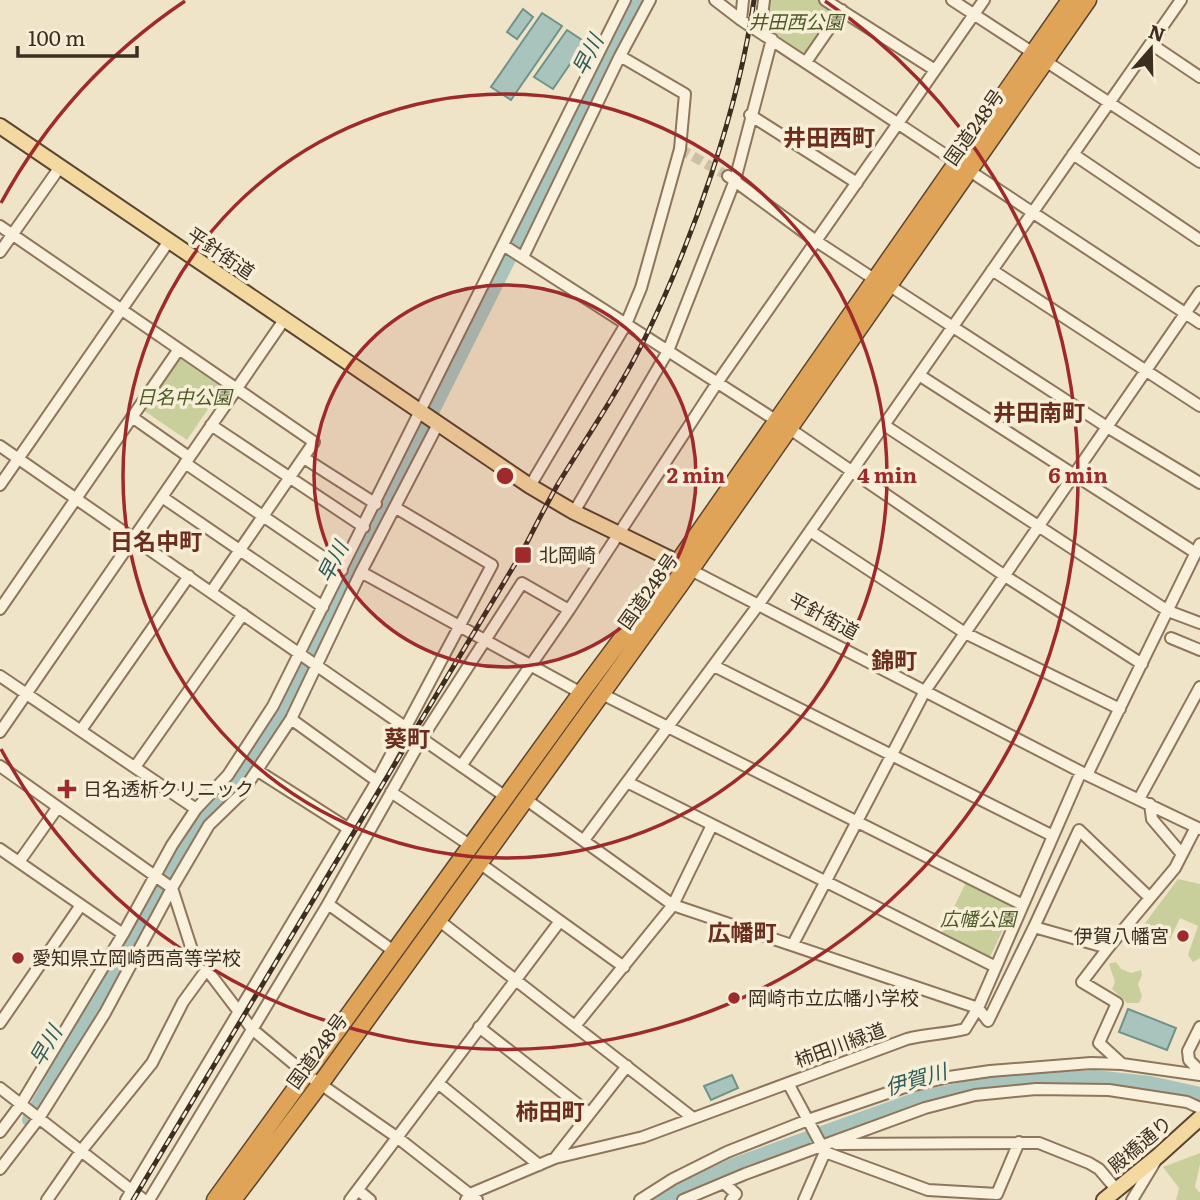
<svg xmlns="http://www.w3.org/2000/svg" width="1200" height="1200" viewBox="0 0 1200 1200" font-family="Literata,'Noto Sans JP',serif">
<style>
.green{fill:#c9cf9b}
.water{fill:#a9c4bc;stroke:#6f938a;stroke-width:2}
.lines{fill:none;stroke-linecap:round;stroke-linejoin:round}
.river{stroke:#a9c4bc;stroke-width:14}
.minor-tunnel{stroke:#ccc0a6;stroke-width:10;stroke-dasharray:10 5;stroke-linecap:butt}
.minor-casing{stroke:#8d765c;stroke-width:14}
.major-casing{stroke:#5b4430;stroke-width:18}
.highway-casing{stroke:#5b4430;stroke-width:19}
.minor{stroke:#faf1dc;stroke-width:10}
.major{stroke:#f3d9a0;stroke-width:14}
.highway{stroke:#e0a458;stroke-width:16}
.rail-casing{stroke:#3d2e20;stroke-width:5}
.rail{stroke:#f7eed8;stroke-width:2.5;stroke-dasharray:8;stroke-linecap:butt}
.ring{fill:none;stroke:#9e2a2b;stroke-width:3.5}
.poi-dot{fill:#9e2a2b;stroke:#f7eed8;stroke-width:2.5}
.labels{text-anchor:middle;stroke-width:7;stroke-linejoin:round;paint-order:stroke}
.park-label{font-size:19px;font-style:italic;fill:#4d5a26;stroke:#f7eed8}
.street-label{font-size:19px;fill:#3d2e20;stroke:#f7eed8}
.poi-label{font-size:19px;fill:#3d2e20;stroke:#f7eed8;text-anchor:start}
.water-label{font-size:21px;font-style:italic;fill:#2f5d5a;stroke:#f7eed8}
.quarter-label{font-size:23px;font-weight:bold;fill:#6b2e1e;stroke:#f7eed8}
.centre{fill:#9e2a2b;stroke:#f7eed8;stroke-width:3.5}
.ring-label{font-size:21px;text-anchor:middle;font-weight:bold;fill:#9e2a2b;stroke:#f7eed8;stroke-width:7;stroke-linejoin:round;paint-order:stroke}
</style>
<rect width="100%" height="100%" fill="#f0e4c8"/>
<!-- green -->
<path class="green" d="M770,0H818L836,11L805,55L766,29Z
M181,354L225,384L187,440L143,410Z
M1178,879L1200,884V958L1193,962L1188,955L1198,926L1180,918L1167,946H1157L1155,934L1140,930Z
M967,880L1015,904L990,957L941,934Z
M1116,962L1121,969L1131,973L1141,970L1142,975L1138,984L1142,996L1139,1003H1127L1112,989L1115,982L1109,964Z
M1200,1153V1164L1195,1187L1200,1193V1200H1176L1179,1188L1163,1167Z"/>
<!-- water -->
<path class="water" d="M523,9L533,17L517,39L507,32Z
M542,13L562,26L511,100L491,87Z
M567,30L585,42L553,89L534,77Z
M1128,1009L1176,1028L1167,1050L1119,1032Z
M732,1075L738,1088L711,1100L704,1086Z"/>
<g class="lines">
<!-- river -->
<path class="river" d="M29,1120L204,811L238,781L282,711L639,0
M658,1200L733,1165L919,1098L990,1083L1094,1077L1150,1083L1200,1094"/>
<!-- minor-tunnel -->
<path class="minor-tunnel" d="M680,149L728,176"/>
<defs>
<path id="minor" d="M715,0L741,20L1200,323
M825,0L935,70
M952,0L1200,162
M741,20L743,0
M760,32L764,0
M1151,44L1200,77
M806,62L842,10
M750,115L857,183
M1073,154L1200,240
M728,176L816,241L874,279
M0,226L314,442L211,592
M503,245L777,421
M0,252L60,167
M523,257L620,56L650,0
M992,270L1200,406
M890,286L1107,427L1200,483
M919,375L1196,553
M132,417L189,457
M211,425L364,527
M884,425L1168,611L1200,623
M790,429L1005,576L1142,664
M0,446L506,797
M304,458L376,504
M185,463L342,570
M0,485L169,241
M530,486L626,324L641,288L680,149L685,94L620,56
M162,497L323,607
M574,512L668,351L735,180L772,39
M810,531L965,633L1120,709
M685,567L1087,775L1200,829
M361,572L581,693
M0,609L179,349
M1171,638L1200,650
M714,666L1053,836
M0,676L196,809
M600,693L1023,905
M291,719L377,781
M81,730L189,576
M0,732L284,320
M0,766L172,888L192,950L252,1029L306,1074L398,1138L477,1200
M461,766L569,610L717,383L984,0
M135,767L243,614
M258,771L349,829
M1087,775L1200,544
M627,782L996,967
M391,792L471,846
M524,798L673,905L978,1008L988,1021L1034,927L1108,948L1175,868L1196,827
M1139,799L1200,687
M1150,804L1152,819L1181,853
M584,840L759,604L1181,0
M0,849L123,934
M19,862L58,807
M478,862L624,967
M328,904L395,952
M437,919L693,1118
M1034,927L1079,830L1150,898
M793,944L925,691L1200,292
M1108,948L1082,982L1117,1003L1099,1043L1122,1064
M0,1023L81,905
M575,1026L673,905L712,825
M479,1027L589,1113
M1200,1027L1188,1051L1189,1060L1200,1071
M438,1083L539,1165
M788,1083L825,1152L928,1190L997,1194L1019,1142
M0,1088L144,1200
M0,1132L21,1104L123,934L172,845L196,809L228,775L273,706L625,0
M836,1144L1039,1143L1089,1163L1099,1169L1116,1189
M555,1158L627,1066
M0,1169L39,1118L105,1013L172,888L209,825L241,794L291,719L361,572L438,424
M724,1183L736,1194L731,1200
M358,1190L370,1200
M47,1200L81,1151L152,1063L183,1002L207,969
M126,1200L377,781L492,565L396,508
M149,1200L328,904L422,738L522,583L569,610
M350,1200L560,921
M466,1200L470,1194L555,1158L643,1137L907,1039C926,1034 946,1034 965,1029L978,1008L1081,772
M640,1200L673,1179L727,1152L808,1120L902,1088L949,1077L990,1071L1091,1063L1122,1064L1200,1075
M683,1200L745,1174L925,1108L975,1095L1036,1089L1109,1090L1187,1102L1200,1108
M804,1200L825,1152
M1132,1200L1155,1162"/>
<path id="major" d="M0,126L530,486L574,512L677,562
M1104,1200L1158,1156L1200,1118"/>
<path id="highway" d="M215,1200L581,693L667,578L1070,0
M233,1200L321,1083L680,585L1088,0"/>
</defs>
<!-- minor casing -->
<use href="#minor" class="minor-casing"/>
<!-- major casing -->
<use href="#major" class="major-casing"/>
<!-- highway casing -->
<use href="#highway" class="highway-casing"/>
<!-- minor -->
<use href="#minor" class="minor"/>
<!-- major -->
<use href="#major" class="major"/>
<!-- highway -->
<use href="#highway" class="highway"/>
<defs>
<path id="rail" d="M133,1200L521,554C533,531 545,507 558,484C588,435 620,389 645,338C693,240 739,108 754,0"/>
</defs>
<!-- rail casing -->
<use href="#rail" class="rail-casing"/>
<!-- rail -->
<use href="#rail" class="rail"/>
</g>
<!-- distance rings -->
<circle cx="505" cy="476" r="191" fill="#9e2a2b" fill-opacity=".12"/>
<g class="ring">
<circle cx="505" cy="476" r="191"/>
<circle cx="505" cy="476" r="382"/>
<path d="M1 203A573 573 0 0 1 185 1M825 1A573 573 0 1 1 1 749"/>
</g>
<!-- markers -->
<g class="poi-dot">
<rect x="514" y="546" width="18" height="18" rx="3.5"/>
<path d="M63.5 778.5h7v7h7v7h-7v7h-7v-7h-7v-7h7z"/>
<circle cx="1183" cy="936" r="7"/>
<circle cx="18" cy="958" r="7"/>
<circle cx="734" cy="998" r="7"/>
</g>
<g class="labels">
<!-- park labels -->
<g class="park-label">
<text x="796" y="29">井田西公園</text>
<text x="184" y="404">日名中公園</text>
<text x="978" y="926">広幡公園</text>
</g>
<!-- street labels -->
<g class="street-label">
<text transform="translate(974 127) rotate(-55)" y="7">国道248号</text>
<text transform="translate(221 253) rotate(34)" y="7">平針街道</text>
<text transform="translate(648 591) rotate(-55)" y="7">国道248号</text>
<text transform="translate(824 616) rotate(28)" y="7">平針街道</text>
<text transform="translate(840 1045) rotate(-20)" y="7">柿田川緑道</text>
<text transform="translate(317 1051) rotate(-54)" y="7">国道248号</text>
<text transform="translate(1140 1144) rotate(-40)" y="7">殿橋通り</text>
</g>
<!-- poi labels -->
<g class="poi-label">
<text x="539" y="562">北岡崎</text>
<text x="83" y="796">日名透析クリニック</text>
<text x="1169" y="943" text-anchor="end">伊賀八幡宮</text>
<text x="32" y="965">愛知県立岡崎西高等学校</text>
<text x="748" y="1005">岡崎市立広幡小学校</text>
</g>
<!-- water labels -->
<g class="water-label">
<text transform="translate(588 55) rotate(-63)" y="7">早川</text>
<text transform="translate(333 562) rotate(-63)" y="7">早川</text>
<text transform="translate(46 1046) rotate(-60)" y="7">早川</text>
<text transform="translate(916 1080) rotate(-16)" y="7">伊賀川</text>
</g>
<!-- quarter labels -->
<g class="quarter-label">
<text x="829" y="146">井田西町</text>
<text x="1039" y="421">井田南町</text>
<text x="156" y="550">日名中町</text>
<text x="894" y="669">錦町</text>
<text x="407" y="747">葵町</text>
<text x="742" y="941">広幡町</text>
<text x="550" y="1120">柿田町</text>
</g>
</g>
<circle cx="505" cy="476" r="10" class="centre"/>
<g class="ring-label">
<text x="696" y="483">2 min</text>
<text x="887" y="483">4 min</text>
<text x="1078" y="483">6 min</text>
</g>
<!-- north arrow -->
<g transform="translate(1151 49) rotate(20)" stroke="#f7eed8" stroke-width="5" paint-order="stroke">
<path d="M0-5L12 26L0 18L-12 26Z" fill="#3d2e20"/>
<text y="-10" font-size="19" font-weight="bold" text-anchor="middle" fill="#3d2e20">N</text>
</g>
<!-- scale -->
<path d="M18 46v10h119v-10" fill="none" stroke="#3d2e20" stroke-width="3.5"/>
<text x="28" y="46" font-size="21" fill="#3d2e20" stroke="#f7eed8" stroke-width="5" paint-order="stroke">100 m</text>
</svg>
